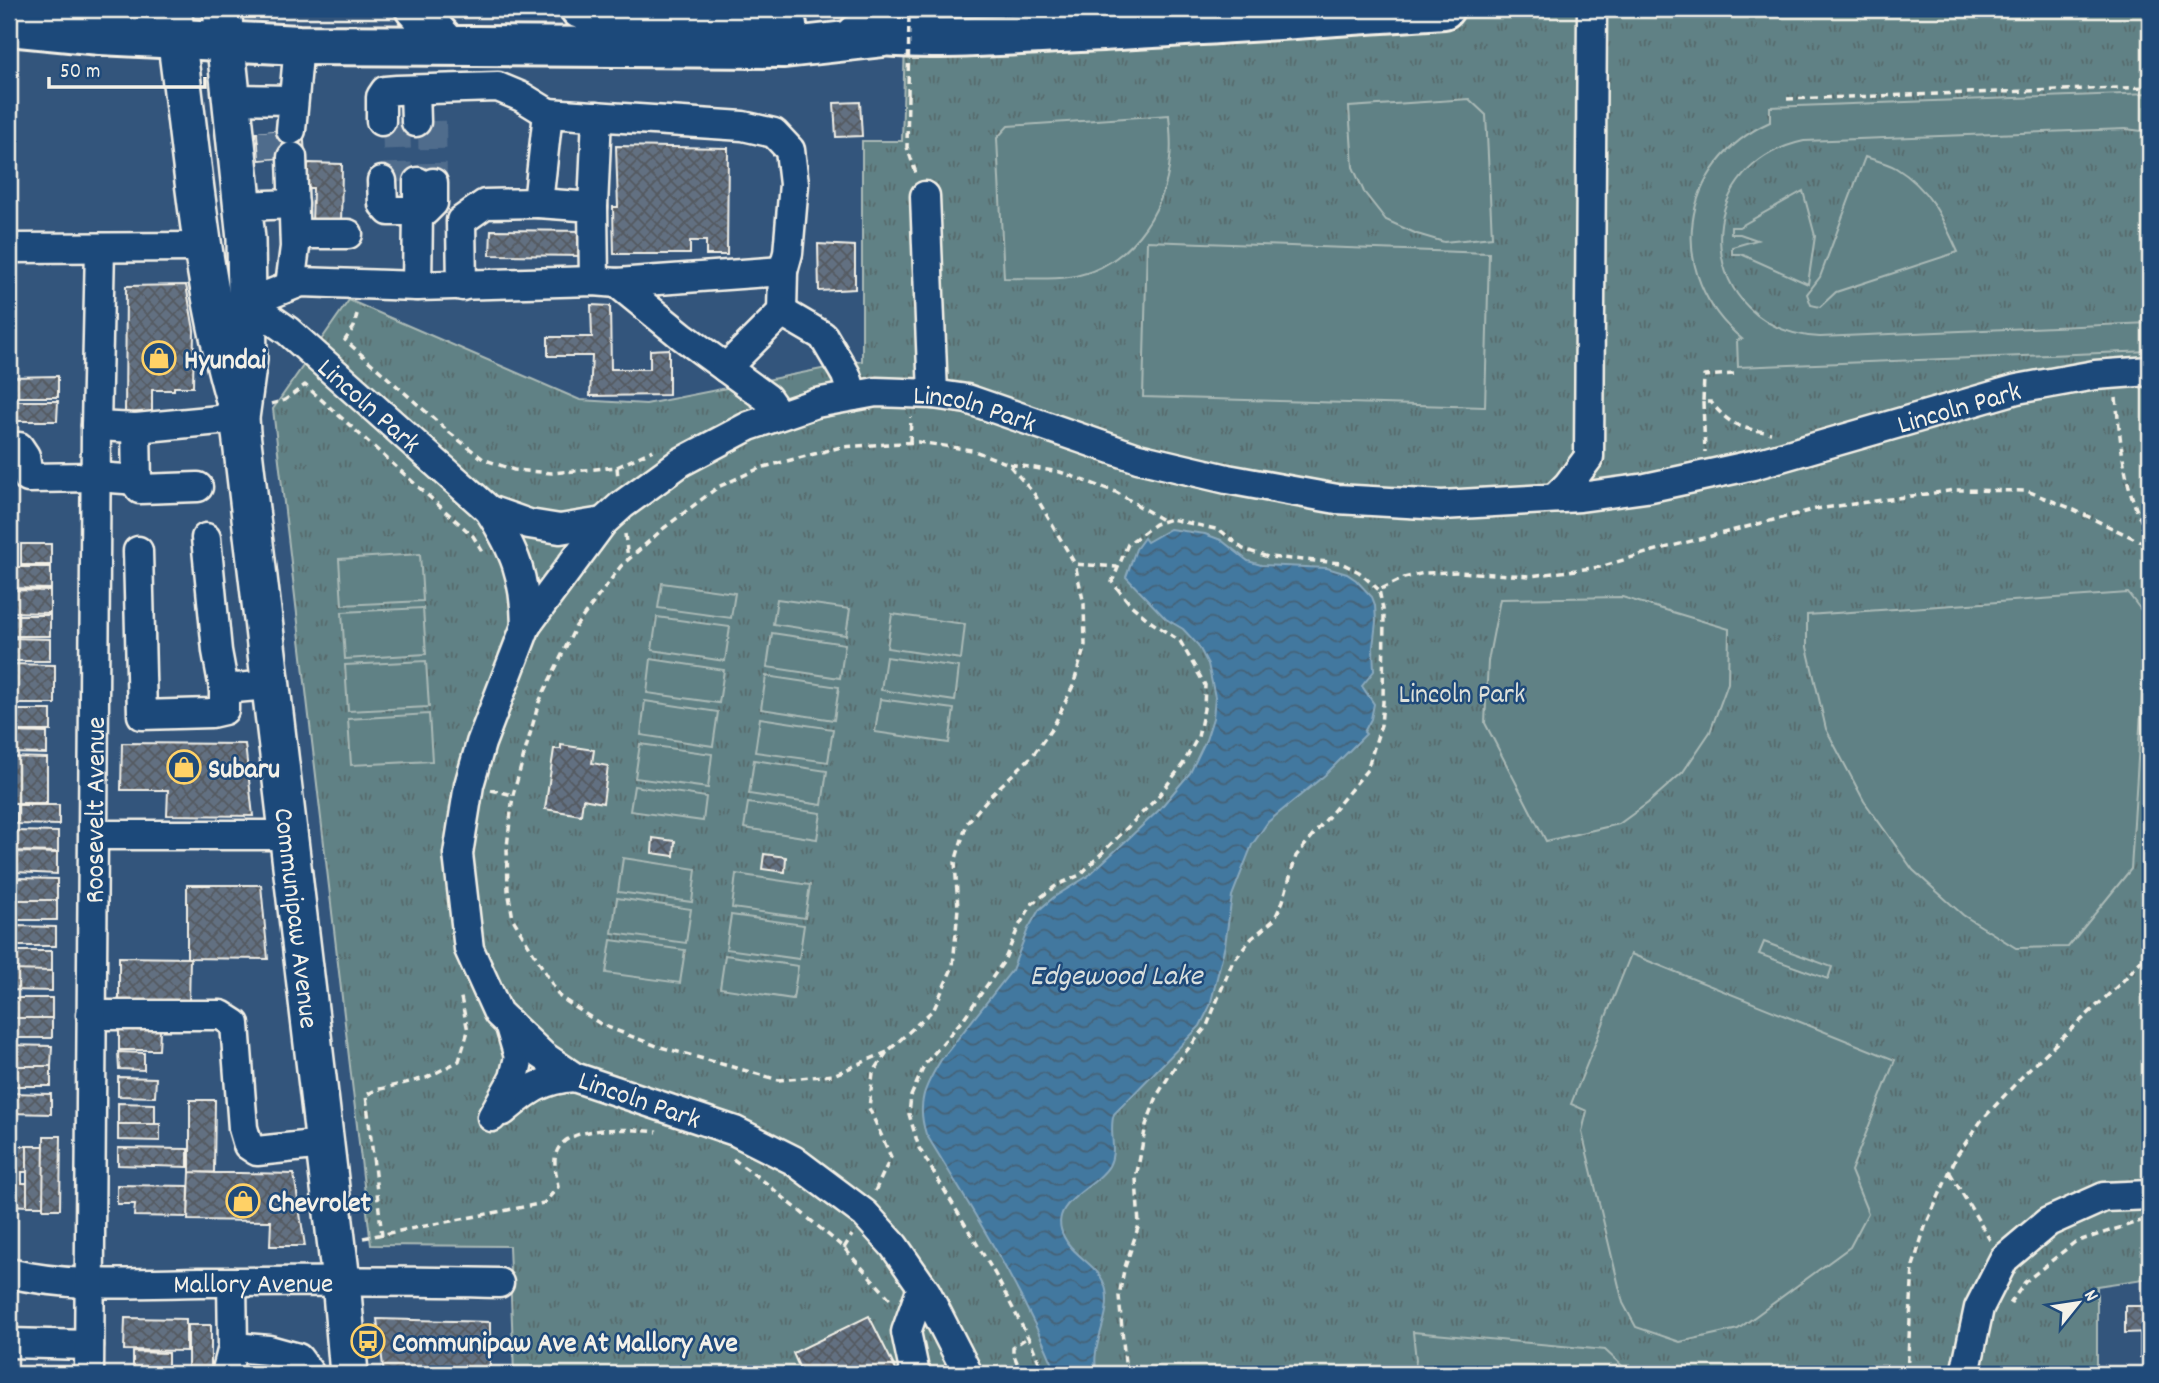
<svg xmlns="http://www.w3.org/2000/svg" width="2159" height="1383" viewBox="0 0 2159 1383" font-family="Dekko,sans-serif">
<style>
.park{fill:url(#park-tufts);stroke:#aab9b6;stroke-width:2}
.pitch{fill:#608185;stroke:#aab9b6;stroke-width:2}
.water{fill:url(#water-waves);stroke:#89a8bc;stroke-width:2}
.building{fill:url(#building-cross-hatch);stroke:#f4f1e8;stroke-width:2}
.lines{fill:none;stroke-linecap:round;stroke-linejoin:round}
.minor-tunnel{stroke:#506c8c;stroke-width:28;stroke-dasharray:28 14;stroke-linecap:butt}
.minor-casing{stroke:#f4f1e8;stroke-width:33}
.major-casing{stroke:#f4f1e8;stroke-width:42}
.highway-casing{stroke:#f4f1e8;stroke-width:44}
.path{stroke:#f4f1e8;stroke-width:3.5;stroke-dasharray:7 5;stroke-linecap:butt}
.minor{stroke:#1f4a7a;stroke-width:28}
.major{stroke:#1f4a7a;stroke-width:37}
.highway{stroke:#1f4a7a;stroke-width:38}
.path-bridge{stroke:#f4f1e8;stroke-width:3.5;stroke-dasharray:7 5;stroke-linecap:butt}
.labels{text-anchor:middle;stroke-width:5;stroke-linejoin:round;paint-order:stroke}
.poi-label{font-size:28px;font-weight:bold;fill:#f4f1e8;stroke:#1f4a7a;text-anchor:start}
.street-label{font-size:28px;fill:#f4f1e8;stroke:#1f4a7a}
.park-label{font-size:28px;fill:#dee0d9;stroke:#1f4a7a}
.water-label{font-size:30px;font-style:italic;fill:#d9dfdd;stroke:#1f4a7a}
</style>
<defs>
<pattern id="park-tufts" width="24" height="20" patternUnits="userSpaceOnUse" patternTransform="scale(1.75)"><rect width="24" height="20" fill="#608185"/><path d="M3 7l-1-3M5 7V3M7 7l1-3M15 17l-1-3M17 17v-4M19 17l1-3" fill="none" stroke="#576a6c"/></pattern>
<pattern id="water-waves" width="16" height="10" patternUnits="userSpaceOnUse" patternTransform="scale(1.75)"><rect width="16" height="10" fill="#42789f"/><path d="M0 5q4-4 8 0t8 0" fill="none" stroke="#456277"/></pattern>
<pattern id="building-cross-hatch" width="8" height="8" patternUnits="userSpaceOnUse" patternTransform="scale(1.75)"><rect width="8" height="8" fill="#626f81"/><path d="M0 0l8 8M0 8l8-8" fill="none" stroke="#545a61"/></pattern>
</defs>
<rect width="100%" height="100%" fill="#33557c"/>
<filter id="ink" filterUnits="userSpaceOnUse"><feTurbulence type="fractalNoise" baseFrequency=".0143" numOctaves="2"/><feDisplacementMap in="SourceGraphic" scale="14" xChannelSelector="R" yChannelSelector="G"/><feConvolveMatrix kernelMatrix="1 2 1 2 8 2 1 2 1" color-interpolation-filters="sRGB"/></filter>
<g filter="url(#ink)">
<!-- park -->
<path class="park" d="M906,9H2150V1278L2097,1286V1374H514L509,1246L371,1245L273,409L349,300L580,400L646,404L862,361V141H902Z"/>
<!-- pitch -->
<path class="pitch" d="M2150,93V132L2126,129L1804,141C1683,167 1697,331 1820,337L2150,323V351L1738,367L1737,340L1742,339C1664,275 1679,163 1770,122V107Z
M1469,99L1486,115L1492,237L1444,242L1417,234L1386,220L1364,192L1353,167L1349,107Z
M1169,115C1170,129 1172,145 1170,159C1166,213 1126,269 1069,277C1048,280 1025,278 1004,278L997,138L1008,126Z
M1865,157C1875,160 1887,163 1896,168C1930,189 1942,217 1958,252L1836,292L1820,307L1811,305L1807,294L1820,277Z
M1803,191L1815,236L1808,284L1741,254H1732V247L1757,240L1740,234H1731V227H1739Z
M1147,241L1489,253L1485,407L1143,397Z
M420,554L423,601L342,605L339,559Z
M662,583L735,593L731,618L658,608Z
M2128,593L2147,618L2131,869L2068,947L2016,948L1963,915L1913,870L1864,801L1826,729L1807,647V615Z
M1622,597L1729,629L1728,683L1710,732L1683,772L1648,803L1619,824L1546,841L1485,723L1488,661L1500,599Z
M777,599L850,609L846,635L773,624Z
M423,608L426,654L345,659L342,612Z
M892,614L965,624L961,659L887,648Z
M657,617L730,627L725,661L652,650Z
M772,633L845,644L840,678L767,667Z
M886,657L959,667L955,701L881,690Z
M651,659L724,670L719,703L647,693Z
M426,661L429,707L348,711L345,665Z
M766,676L839,687L834,720L761,709Z
M880,699L954,709L949,743L875,732Z
M645,701L718,712L713,746L641,735Z
M429,714L432,761L351,765L348,719Z
M760,718L833,729L828,762L755,752Z
M640,744L712,754L708,788L635,778Z
M754,760L827,771L822,805L749,794Z
M634,786L706,797L703,821L630,811Z
M748,803L821,813L817,839L744,828Z
M623,858L696,869L692,902L618,892Z
M736,874L810,885L805,918L732,908Z
M617,898L691,909L686,943L612,933Z
M731,915L804,925L799,959L726,949Z
M611,940L685,950L680,983L606,973Z
M1764,942L1832,967L1828,979L1759,954Z
M1631,954L1895,1060L1851,1171L1868,1213L1850,1247L1738,1329L1680,1342L1636,1327L1623,1303L1582,1132L1587,1111L1571,1104Z
M725,955L798,966L793,999L720,988Z
M1413,1332L1605,1350L1631,1374H1414L1416,1360Z"/>
<!-- water -->
<path class="water" d="M1170,529L1205,534L1221,540L1248,561L1261,565L1327,568L1347,574L1356,580L1372,597L1375,605L1376,622L1373,647L1374,671L1362,686L1374,704L1371,719L1364,732L1366,734L1325,775L1268,822L1252,845L1232,896L1225,945L1210,1006L1200,1026L1114,1114C1108,1130 1118,1150 1109,1166C1095,1190 1046,1202 1064,1237C1074,1258 1101,1265 1106,1290C1112,1319 1089,1345 1097,1374H1057C1022,1289 974,1212 926,1134C916,1103 925,1086 941,1060L1012,970L1028,929L1039,910L1054,897L1088,876L1158,811L1190,773L1206,740L1213,718L1215,697L1208,664L1198,645L1183,629L1166,619L1126,577L1136,549L1144,538L1147,542Z"/>
<!-- building -->
<path class="building" d="M860,102L862,136L836,137L834,103Z
M303,128L305,155L260,160L257,133Z
M616,146L728,148L727,255H706V241H690V254H614L613,207H618Z
M308,163L342,164L341,227L312,226L313,188H308Z
M491,230L587,231L586,256L490,255Z
M818,244L855,246V289L819,291Z
M186,285L194,330L193,387H174V390H152V413H125L126,286Z
M591,305L610,306L611,369H650V350L669,349V395L590,396L592,356H548V337H592Z
M58,376V397H10L9,377Z
M10,401H58L57,421H10Z
M21,544H51V565H21Z
M9,567H51V589L9,588Z
M9,590L50,591V613L9,612Z
M9,615H50V636H9Z
M10,638L50,639V661H10Z
M9,664L55,665V704H9Z
M10,710H51V731H9Z
M9,732L47,733V754L9,753Z
M122,743L245,744L253,816L167,815L168,790H121Z
M561,745L594,750L592,763L608,766L603,803L583,799L581,815L545,809L554,749H561Z
M9,757L47,758V803H9Z
M17,805H59V825L17,824Z
M16,831L58,832V852L16,851Z
M653,838L675,841L674,856L652,853Z
M17,852L57,853V874L16,872Z
M764,854L786,857L785,872L762,869Z
M17,878L57,879V900H16Z
M187,885H261L268,959L187,958Z
M16,900H57V920H16Z
M16,926L56,927V946H16Z
M9,951H52V971L9,970Z
M119,957L190,958L189,1005L119,1004Z
M9,970L52,971V991L9,990Z
M9,998H52V1018H9Z
M9,1018H52V1038H9Z
M119,1029L160,1030L159,1050H119Z
M9,1045L52,1046L51,1066H9Z
M118,1052L144,1053V1070L119,1069Z
M9,1066H51V1086H9Z
M118,1077L156,1078L155,1097L118,1096Z
M9,1093L51,1094V1114L9,1113Z
M190,1100H215L214,1173L190,1172Z
M118,1103L155,1104V1124H118Z
M118,1124H160V1141L118,1140Z
M44,1136H61L60,1209H43Z
M9,1146H27V1172H22V1183H27V1206L9,1205Z
M27,1146H44L43,1206H27Z
M118,1148L188,1149V1167L118,1165Z
M190,1172L294,1174L305,1246H270L271,1221L188,1220Z
M117,1185L189,1186L188,1217L134,1216L135,1204H117Z
M2125,1306H2150V1332L2125,1333Z
M869,1316L898,1374H802L793,1353Z
M125,1318L186,1319V1351L124,1350Z
M377,1319L490,1322V1374H384Z
M188,1325H211V1374H188Z
M2140,1333H2150V1357H2140Z
M133,1352L168,1353V1374H133Z"/>
<g class="lines">
<!-- minor-tunnel -->
<path class="minor-tunnel" d="M396,121L398,182
M432,121L433,183
M272,131L274,158"/>
<defs>
<g id="minor">
<path d="M415,90L416,122"/>
<path d="M232,99L293,100"/>
<path d="M381,121V97L385,91L397,90L498,87L522,97L548,113"/>
<path d="M291,130L299,45"/>
<path d="M382,181L383,204L389,211H418L417,286"/>
<path d="M418,182V211H425L433,203V183"/>
<path d="M925,196L933,394"/>
<path d="M538,203L593,207L594,281"/>
<path d="M243,206L294,204"/>
<path d="M593,207L597,116"/>
<path d="M295,234H348"/>
<path d="M9,248L202,247"/>
<path d="M617,283L783,271"/>
<path d="M290,286L295,247L292,157"/>
<path d="M462,286L461,221L485,204L538,203L548,113L743,126L774,133L790,150L794,184L788,253L783,271L782,312"/>
<path d="M248,303L301,282L417,286L594,281L617,283L682,336L767,398L779,415"/>
<path id="s1" d="M248,303L288,331L489,510C515,551 525,576 526,626"/>
<path d="M726,368L782,312L823,336L846,375L853,396"/>
<path d="M96,426L136,428L240,418"/>
<path d="M136,428L137,485L140,489L198,487"/>
<path d="M9,448L19,447L25,456L28,478L97,477L138,480"/>
<path d="M1555,498L1568,485L1589,457L1592,9"/>
<path d="M489,510L529,524L560,529L603,522"/>
<path d="M206,538L217,651L224,689L270,685"/>
<path d="M138,551L142,715L211,713L224,710V689"/>
<path d="M94,835H288"/>
<path d="M91,1015H221L235,1024L243,1128L248,1145L257,1151L324,1144"/>
<path d="M503,1111C527,1091 541,1079 574,1077"/>
<path d="M492,1117L514,1078L519,1057L509,1023"/>
<path id="s2" d="M9,1273C71,1288 137,1283 200,1282C300,1282 399,1280 499,1283"/>
<path d="M9,1343L89,1345"/>
<path d="M233,1347L269,1350L298,1358L310,1374"/>
<path d="M914,1370L906,1332L922,1287"/>
<path id="s3" d="M89,1374L96,426L100,248"/>
<path d="M226,1374L233,1347L232,1282"/>
<path id="s4" d="M968,1374L926,1292L894,1246L865,1214L793,1160L735,1131L574,1077L542,1055L498,1013L469,949L458,854L469,785L481,743L526,626L603,522L622,505L681,462L749,426L816,403L876,392L933,394L967,399L1138,458L1227,479L1337,499L1442,505L1580,497L1646,488L1753,465L2017,389L2095,375L2150,371"/>
<path d="M1965,1374L1979,1308L2004,1259L2048,1222L2104,1197L2150,1195"/>
</g>
<g id="major">
<path d="M172,9C192,141 198,275 236,403"/>
<path id="s5" d="M222,9L246,239L248,359L240,418L241,433L341,1281L349,1374"/>
</g>
<path id="highway" d="M415,9L448,45
M580,9L787,25
M9,26L100,35L299,45L784,48L883,37
M857,34C924,42 993,36 1060,33C1188,27 1316,17 1444,9"/>
</defs>
<!-- minor casing -->
<use href="#minor" class="minor-casing"/>
<!-- major casing -->
<use href="#major" class="major-casing"/>
<!-- highway casing -->
<use href="#highway" class="highway-casing"/>
<!-- path -->
<path class="path" d="M908,95L907,147L917,176
M1787,99L2150,87
M357,314L354,327L345,340L450,433L483,459L514,470L552,473L617,467L618,478
M1734,374L1704,376L1703,402H1711C1731,427 1741,428 1771,433
M2116,398C2121,445 2124,495 2150,537
M1703,402L1705,452
M271,404L285,400L305,385L473,536L484,554
M910,442L911,417
M1010,466L1035,495L1075,564L1117,567
M617,467L653,450
M625,534L628,559
M491,790L513,795
M887,1052L833,1075L779,1080L657,1046L602,1025L560,997L513,919L508,890L507,847L513,795L539,702L576,626L621,566L664,528L718,487L760,468L841,447L918,442L972,450L1009,464L1060,472L1116,492L1164,521
M733,1159L766,1183L844,1248L891,1300
M1950,1173L1990,1240
M875,1191L891,1157L869,1108L873,1073L887,1052L934,1009L953,966L958,908L955,862L967,823L990,796L1033,755L1053,727L1073,686L1085,645L1084,604L1075,564
M382,1236L366,1095L376,1090L426,1078L459,1061L468,1031L460,993
M363,1238L544,1203L558,1187C557,1177 553,1163 556,1154C564,1123 633,1129 657,1132
M844,1248L852,1235
M2010,1304L2025,1282L2075,1242L2141,1221
M1022,1374L1013,1353V1347L1028,1337
M1044,1374L1032,1345L995,1274L919,1148L909,1114L911,1096L925,1064L964,1018L1004,961L1019,926L1032,904L1057,885L1080,875L1157,798L1183,764L1198,737L1204,709L1205,685L1180,641L1151,622L1131,605L1112,582L1128,544L1155,524L1171,519L1220,530L1243,549L1268,557L1341,563L1359,572L1379,590
M1122,1374L1125,1363L1119,1296L1124,1270L1139,1225L1136,1178L1146,1125L1158,1094L1179,1060L1207,1026L1232,963L1252,938L1274,920L1283,901L1296,856L1367,770L1381,725L1383,702L1384,614L1379,590L1404,578L1424,573L1457,572L1530,576L1600,567L1653,551L1816,509L1956,490L2027,491L2070,508L2150,546
M1907,1374L1913,1266L1925,1227L1957,1155L1981,1121L2030,1068L2121,983L2150,951"/>
<!-- minor -->
<use href="#minor" class="minor"/>
<!-- major -->
<use href="#major" class="major"/>
<!-- highway -->
<use href="#highway" class="highway"/>
<!-- path-bridge -->
<path class="path-bridge" d="M908,95L909,9"/>
</g>
</g>
<!-- icons -->
<defs>
<symbol id="shop-ring" viewBox="-11 -11 22 22"><circle r="9.5" fill="#1f4a7a" stroke="#ffd166" stroke-width="1.5"/><path d="M-5-2.5h2.3a2.7 3.5 0 0 1 5.4 0H5L5.5 6h-11ZM-1.5-2.5h3a1.5 2.3 0 0 0-3 0Z" fill="#ffd166"/></symbol>
<symbol id="bus-ring" viewBox="-11 -11 22 22"><circle r="9.5" fill="#1f4a7a" stroke="#ffd166" stroke-width="1.5"/><path d="M-5-6H5V4H4V6H2V4H-2V6H-4V4H-5ZM-3.5-4V0h7V-4ZM-3.5 1.2v1.5H-2V1.2ZM2 1.2v1.5H3.5V1.2Z" fill="#ffd166"/></symbol>
</defs>
<g fill-rule="evenodd">
<use href="#shop-ring" x="140" y="339" width="38" height="38"/>
<use href="#shop-ring" x="165" y="748" width="38" height="38"/>
<use href="#shop-ring" x="224" y="1182" width="38" height="38"/>
<use href="#bus-ring" x="349" y="1322" width="38" height="38"/>
</g>
<g class="labels">
<!-- poi labels -->
<g class="poi-label">
<text x="184" y="368">Hyundai</text>
<text x="208" y="777">Subaru</text>
<text x="268" y="1211">Chevrolet</text>
<text x="392" y="1351">Communipaw Ave At Mallory Ave</text>
</g>
<!-- street labels -->
<g class="street-label">
<text dy="10" stroke="none"><textPath href="#s1" startOffset="159">Lincoln Park</textPath></text>
<text dy="10" stroke="none"><textPath href="#s4" startOffset="2566">Lincoln Park</textPath></text>
<text dy="10" stroke="none"><textPath href="#s4" startOffset="1558">Lincoln Park</textPath></text>
<text dy="10" stroke="none"><textPath href="#s3" startOffset="564">Roosevelt Avenue</textPath></text>
<text dy="10" stroke="none"><textPath href="#s5" startOffset="914">Communipaw Avenue</textPath></text>
<text transform="translate(640 1098) rotate(19)" y="10">Lincoln Park</text>
<text dy="10" stroke="none"><textPath href="#s2" startOffset="245">Mallory Avenue</textPath></text>
</g>
<!-- park labels -->
<g class="park-label">
<text x="1462" y="702">Lincoln Park</text>
</g>
<!-- water labels -->
<g class="water-label">
<text x="1116" y="984">Edgewood Lake</text>
</g>
</g>
<!-- margin -->
<rect width="2159" height="1383" fill="none" stroke="#1f4a7a" stroke-width="35"/>
<rect x="18" y="18" width="2124" height="1348" fill="none" stroke="#f4f1e8" stroke-width="2.5" filter="url(#ink)"/>
<!-- north arrow -->
<g transform="translate(2078 1303) rotate(60)" stroke="#1f4a7a" stroke-width="5" paint-order="stroke">
<path d="M0-5L12 26L0 18L-12 26Z" fill="#f4f1e8"/>
<text y="-10" font-size="19" font-weight="bold" text-anchor="middle" fill="#f4f1e8">N</text>
</g>
<!-- scale -->
<path d="M49 77v10h156v-10" fill="none" stroke="#f4f1e8" stroke-width="3.5"/>
<text x="60" y="77" font-size="21" fill="#f4f1e8" stroke="#1f4a7a" stroke-width="5" paint-order="stroke">50 m</text>
</svg>
